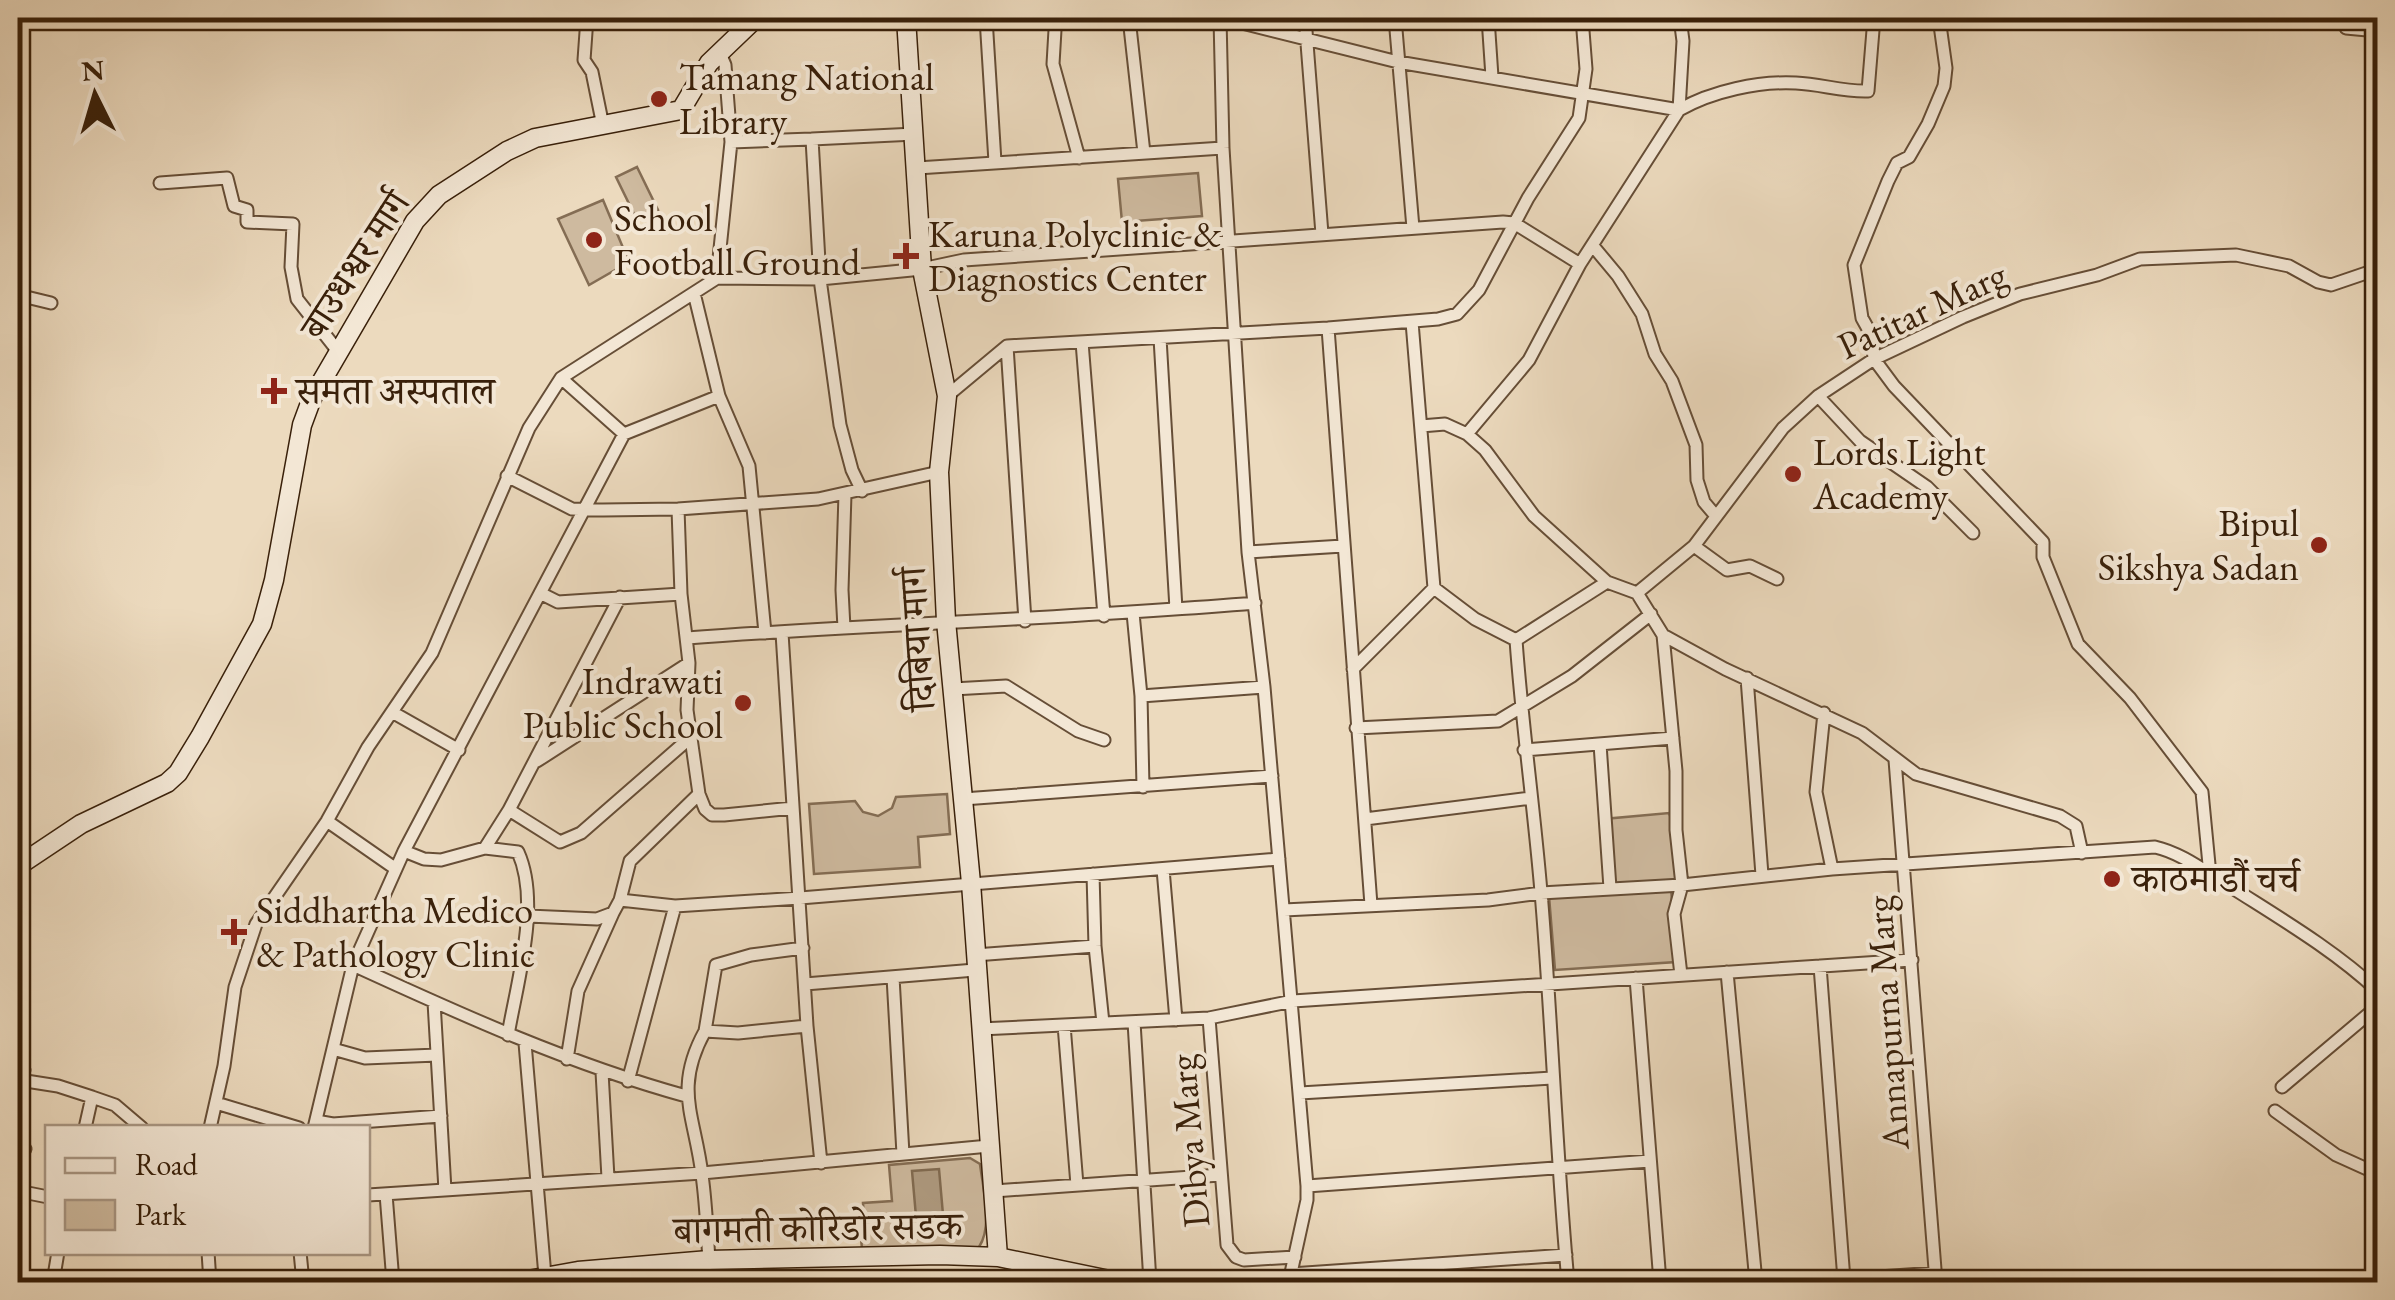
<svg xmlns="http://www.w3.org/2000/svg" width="2395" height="1300" viewBox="0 0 2395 1300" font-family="'EB Garamond','Noto Serif Devanagari',serif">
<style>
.green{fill:#ceba9f;stroke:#846d54;stroke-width:2.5}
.water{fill:#af9b81;stroke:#806a51;stroke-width:2.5}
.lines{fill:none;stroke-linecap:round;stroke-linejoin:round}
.street-casing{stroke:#664e37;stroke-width:15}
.secondary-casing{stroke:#39200a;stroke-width:21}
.street{stroke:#f3e7d5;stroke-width:11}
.secondary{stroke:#f3e7d5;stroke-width:18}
.poi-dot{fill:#8f2418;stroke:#f3e7d5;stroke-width:4}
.labels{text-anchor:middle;stroke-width:8;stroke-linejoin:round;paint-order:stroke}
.poi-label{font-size:38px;fill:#39200a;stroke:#f3e7d5;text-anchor:start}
.street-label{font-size:38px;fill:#39200a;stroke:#f3e7d5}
</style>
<rect width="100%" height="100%" fill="#ecdabe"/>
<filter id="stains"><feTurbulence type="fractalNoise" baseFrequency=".002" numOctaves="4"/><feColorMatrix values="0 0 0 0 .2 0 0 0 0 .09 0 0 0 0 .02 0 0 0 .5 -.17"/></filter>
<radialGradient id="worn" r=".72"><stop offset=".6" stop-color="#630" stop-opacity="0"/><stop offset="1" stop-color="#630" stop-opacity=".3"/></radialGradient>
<!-- green -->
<path class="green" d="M637,167L658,210L637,220L616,177Z
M1198,173L1202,216L1122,222L1118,179Z
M603,200L629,262L589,285L558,219Z
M947,794L950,834L918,837L920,867L814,874L809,804L855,801L863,812L878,816L892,808L896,797Z
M1669,813L1674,826L1680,883L1610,888L1604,819Z
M1671,887L1676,962L1555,970L1549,896Z
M970,1158L980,1164C983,1189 993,1226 979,1247L862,1249L861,1238L865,1237L863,1203L892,1201L889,1165Z
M735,1270V1277L720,1278L719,1282H564Z"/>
<!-- water -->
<path class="water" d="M939,1169L944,1226L917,1228L912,1171Z"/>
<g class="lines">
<defs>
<path id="street" d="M587,18L584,60L592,72L603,126
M986,18L995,162
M1051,18L1055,30L1053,64L1079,158
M1129,18L1144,153
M1220,18L1223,148L1248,552L1264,687L1307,1186V1200L1289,1282
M1222,18L1398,62L1679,110L1683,41L1680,18
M1305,18L1322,234
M1395,18L1413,228
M1488,18L1492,77
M1939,18L1946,68L1944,86L1928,124L1909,157L1897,163L1888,181L1854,265L1862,318L1872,336L1874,359L1894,386L2043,542V557L2078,644L2130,698L2202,792L2210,875
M2346,28L2378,31
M812,139L915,134
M731,142L812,139L820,279L840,425L852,470L862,491
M917,168L1223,148
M160,183L227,178L234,206L247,210V222L293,224L291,267L297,299L337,350
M1593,246L1618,276L1642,314L1655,354L1672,381L1696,445L1697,480L1704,502L1715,515
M717,278L731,142L725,65L720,53
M694,293L719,396L749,466L765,633
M18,295L51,303
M1412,322L1434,588L1475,619L1516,640C1522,724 1534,808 1541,892C1552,1022 1556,1152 1568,1282
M1328,328L1371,905
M1160,338L1176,609
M1082,342L1104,616
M1007,346L1025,621
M561,378L624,434
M947,396L1007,346L1328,328L1438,319L1457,314L1479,290L1528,198L1579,118L1586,69L1582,18
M1818,396L1860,441L1927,487L1973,533
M1421,426L1445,424L1467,434L1485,450L1534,516L1607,582L1637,593L1663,635L1725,669L1862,733L1916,774L2060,816L2076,826L2082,853
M1467,434L1529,360L1580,264L1679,110C1712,91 1759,81 1796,83C1821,84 1843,92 1868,91L1874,18
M507,476L572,509L603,510L678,509L818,499L939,472
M678,509L681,594L689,663L687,710L699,794L705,809L712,815H724L793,808
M1694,546L1727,570L1750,566L1777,579
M1248,552L1343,546
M540,593L558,602L681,594
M1637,593L1694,546L1783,428L1818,396L1874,359L1963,317L2020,294L2097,275L2140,259L2236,255L2289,266L2318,282L2331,285L2378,269
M1133,613L1141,696L1143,787
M844,628L842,590L845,494
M782,633L807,1026L821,1163
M1663,635L1676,771V830L1682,885L1674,914L1681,975
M687,638C877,624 1066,619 1255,603
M1516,640L1607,582
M1353,669L1434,588
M1747,678L1762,875
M953,689L1006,686L1078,731L1104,740
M1141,696L1264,687
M392,712L459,750
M1824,713L1816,792L1832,869
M1356,728L1498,721L1572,676L1651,614
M1600,744L1610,888
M1524,750L1673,738
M1895,760L1936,1282
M537,761L689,663
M963,799L1272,776
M509,810L560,842L581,833L691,737
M1365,819L1531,798
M327,821L396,869
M485,848L509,810L620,597
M404,851L424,859L441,860L485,848L518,852C541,903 517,982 508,1035
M1163,869L1176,1020
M1093,874L1095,946L1103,1023
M620,900L630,861L699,794
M1284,910L1488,900L1541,893L1682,885L1832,869L2155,847C2182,853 2207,873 2231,887C2281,919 2334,950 2378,991
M528,916L597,919L613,913L620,900L675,906L800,898L1279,859
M975,955L1095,946
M353,965C462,1015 570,1064 686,1096
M1820,966L1844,1280
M1727,972L1756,1282
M893,977L903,1154
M1636,978L1660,1282
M805,984L975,970
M434,1002L445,1190
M1209,1018L1227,1245L1236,1257L1244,1260L1295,1257
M1134,1022L1150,1282
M1064,1025L1077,1185
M980,1029L1209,1018L1293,1001L1912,960
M705,1031L716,965L751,955L803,948
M525,1043L545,1276
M333,1049L365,1058L437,1055
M567,1059L578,991L613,913
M18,1071L24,1070
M602,1072L608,1178
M26,1081L58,1086L92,1097L85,1128
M628,1081L675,906
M2282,1087L2378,1006
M1300,1093L1552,1078
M92,1097L115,1105L142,1128
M216,1103L299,1128
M2275,1111L2336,1155L2378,1174
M316,1121L333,1124L441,1116
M210,1128L224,1066L235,987L256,924L327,821L368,747L432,653L529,428L561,378L717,278L820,279L922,269L964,260L1503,222L1514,223L1580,264
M314,1128L353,965L404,851L624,434L719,396
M18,1148L25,1149
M1307,1186L1650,1161
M18,1191L48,1197
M994,1191L1220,1175
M386,1194L393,1282
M368,1195L702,1173L989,1146
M208,1252L210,1282
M300,1252L303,1282
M709,1260C707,1232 706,1203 702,1175C695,1116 673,1089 705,1031L738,1033L807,1026
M1291,1274L1566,1255
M53,1282L58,1252
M1807,1282L1936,1273"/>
<path id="secondary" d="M906,18L922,269L947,396L939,472L946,621L971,883L998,1257
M18,866L81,824L167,783L178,773L200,737L262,624L274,580L302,425L312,398L415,221L439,195L507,151L535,138L681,110L709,63L756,18
M517,1282L578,1271L709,1260L940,1255L998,1257L1119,1282
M1003,1282V1281"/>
</defs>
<!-- street casing -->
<use href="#street" class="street-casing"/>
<!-- secondary casing -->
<use href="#secondary" class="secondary-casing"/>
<!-- street -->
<use href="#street" class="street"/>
<!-- secondary -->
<use href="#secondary" class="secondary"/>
</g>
<!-- markers -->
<g class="poi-dot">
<circle cx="659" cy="99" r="10"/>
<circle cx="594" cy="240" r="10"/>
<path d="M901 241h10v10h10v10h-10v10h-10v-10h-10v-10h10z"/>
<path d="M269 376h10v10h10v10h-10v10h-10v-10h-10v-10h10z"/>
<circle cx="1793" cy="474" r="10"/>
<circle cx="2319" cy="545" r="10"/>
<circle cx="743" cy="703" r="10"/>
<circle cx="2112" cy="879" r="10"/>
<path d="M229 917h10v10h10v10h-10v10h-10v-10h-10v-10h10z"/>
</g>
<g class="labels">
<!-- poi labels -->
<g class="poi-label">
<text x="679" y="90">Tamang National<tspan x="679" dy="44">Library</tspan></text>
<text x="614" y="231">School<tspan x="614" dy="44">Football Ground</tspan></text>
<text x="928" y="247">Karuna Polyclinic &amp;<tspan x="928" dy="44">Diagnostics Center</tspan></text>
<text x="296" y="404">समता अस्पताल</text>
<text x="1813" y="465">Lords Light<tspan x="1813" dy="44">Academy</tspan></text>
<text x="2299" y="536" text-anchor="end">Bipul<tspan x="2299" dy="44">Sikshya Sadan</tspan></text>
<text x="723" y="694" text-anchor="end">Indrawati<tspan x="723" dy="44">Public School</tspan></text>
<text x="2132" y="892">काठमाडौं चर्च</text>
<text x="256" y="923">Siddhartha Medico<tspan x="256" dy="44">&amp; Pathology Clinic</tspan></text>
</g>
<!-- street labels -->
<g class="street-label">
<text transform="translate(355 265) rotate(-57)" y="13">बाउधश्वर मार्ग</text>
<text transform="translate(1922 310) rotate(-25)" y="13">Patitar Marg</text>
<text transform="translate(917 639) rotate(-94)" y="13">दिबिया मार्ग</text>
<text transform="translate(1887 1023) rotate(-94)" y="13">Annapurna Marg</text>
<text transform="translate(1189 1141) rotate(-95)" y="13">Dibya Marg</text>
<text transform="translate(818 1228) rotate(-1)" y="13">बागमती कोरिडोर सडक</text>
</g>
</g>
<!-- margin -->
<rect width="2395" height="1300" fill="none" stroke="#ecdabe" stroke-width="60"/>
<rect x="20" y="20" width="2355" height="1260" fill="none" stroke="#39200a" stroke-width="5"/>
<rect x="30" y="30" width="2335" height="1240" fill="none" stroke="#39200a" stroke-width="2.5"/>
<!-- legend -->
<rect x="45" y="1125" width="325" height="130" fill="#f3e7d5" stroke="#a99784" stroke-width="2.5"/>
<rect x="65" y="1158" width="50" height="15" fill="#f3e7d5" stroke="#a99784" stroke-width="2.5"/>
<text x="135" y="1175" font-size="30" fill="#39200a">Road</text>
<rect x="65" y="1200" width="50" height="30" fill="#ceba9f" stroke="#a99784" stroke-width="2.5"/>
<text x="135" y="1225" font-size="30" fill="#39200a">Park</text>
<!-- north arrow -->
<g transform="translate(95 95) rotate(355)" stroke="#f3e7d5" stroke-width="8" paint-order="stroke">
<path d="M0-8L18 38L0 25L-18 38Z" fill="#39200a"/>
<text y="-15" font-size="28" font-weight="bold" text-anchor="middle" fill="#39200a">N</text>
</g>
<rect width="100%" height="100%" filter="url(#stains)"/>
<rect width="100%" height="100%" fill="url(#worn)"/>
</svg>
